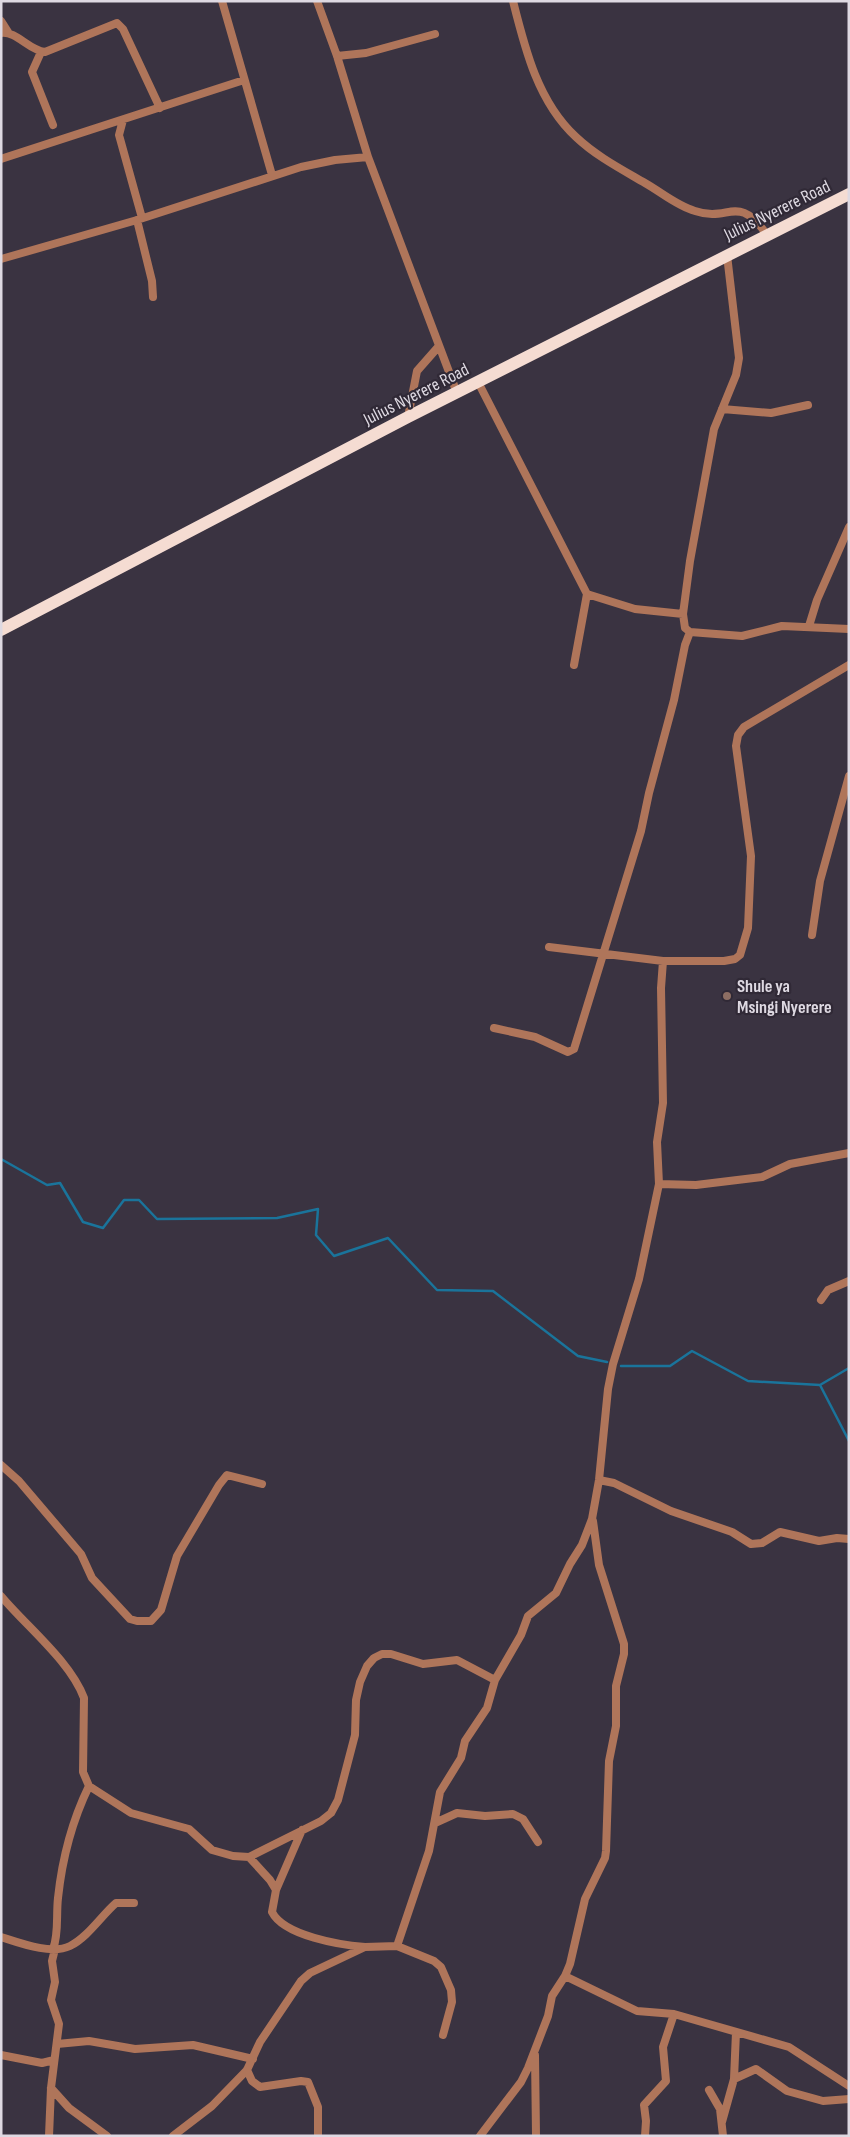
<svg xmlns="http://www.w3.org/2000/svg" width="850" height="2137" viewBox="0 0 850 2137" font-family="'Sofia Sans Condensed',sans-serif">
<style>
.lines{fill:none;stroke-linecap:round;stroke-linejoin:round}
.stream{stroke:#1a749b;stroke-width:2.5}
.minor{stroke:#af755a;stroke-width:8}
.trunk{stroke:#f5dcd2;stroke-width:12}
.education-dot{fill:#8d6e63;stroke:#302936;stroke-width:2}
.labels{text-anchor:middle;stroke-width:4.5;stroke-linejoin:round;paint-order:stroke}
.street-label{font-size:18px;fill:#ded9e2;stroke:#302936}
.poi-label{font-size:18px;font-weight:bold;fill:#ded9e2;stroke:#302936;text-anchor:start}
</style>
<rect width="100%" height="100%" fill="#3a3341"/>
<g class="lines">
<!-- stream -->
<path class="stream" d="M1,1159L47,1185L60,1183L83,1222L103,1228L124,1200H139L157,1219L277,1218L318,1209L316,1235L334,1256L388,1238L437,1290L493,1291L578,1356L607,1362
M621,1366H670L692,1351L748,1381L820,1385L849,1441
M820,1385L849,1368"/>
<!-- minor -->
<path class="minor" d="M222,1L272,175
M317,1L337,56L368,157
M513,1C525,49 538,102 576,137C596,156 621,169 645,183C661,192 677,206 695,211C730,223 737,192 767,235
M1,21L8,32
M1,33C17,31 28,50 45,52L117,23L123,29L160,108
M41,52L32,72L53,125
M337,56L366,53L435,34
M123,120L119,135L142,218
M1,159L244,80
M137,220L152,281L153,297
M727,255L739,358L736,375L714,429L690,561L683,614L685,628L690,632L742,636L782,626L849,629
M1,259L137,220L301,167L335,160L368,157L457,393
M478,382L587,594L635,609L683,614
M722,409L771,413L808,405
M408,417L417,371L439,346
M809,626L817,600L849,527
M574,665L587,594
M812,935L820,881L849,776
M549,947L663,961H724L735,959L740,955L748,928L751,856L736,746L738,735L744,727L849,665
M494,1028L535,1037L568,1052L574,1049L641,831L649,793L674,700L685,645L690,632
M659,1184L696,1185L762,1177L790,1164L849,1153
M821,1300L828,1290L849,1281
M1,1465L19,1481L81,1554L92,1578L130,1619L137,1621H151L161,1610L177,1556L219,1485L227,1475L262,1484
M599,1480L614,1483L671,1511L732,1532L751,1544L762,1543L780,1532L819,1541L837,1538L849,1539
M1,1596C27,1627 70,1661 84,1698L83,1772L89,1786L131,1813L189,1829L212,1850L233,1856L249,1857L321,1821L331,1813L338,1800L355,1735L356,1700L360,1682L367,1666L374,1658L382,1654H391L423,1664L457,1660L495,1680
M435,1823L457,1813L485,1816L513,1814L523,1819L538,1842
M249,1857L270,1880L276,1890L272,1912C284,1936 341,1945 365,1947
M276,1890L302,1830
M1,1937C20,1943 51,1955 70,1946C88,1937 101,1916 116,1903H134
M397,1946L429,1851L440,1792L461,1758L465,1741L487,1708L495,1680L521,1635L528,1616L556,1593L570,1564L582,1545L592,1519L599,1480L608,1389L613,1364L639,1279L659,1184L657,1142L663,1103L661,988L663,961
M53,1949C59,1934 56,1915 58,1898C62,1860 72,1821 89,1786
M565,1976L637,2011L674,2014L789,2047L849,2086
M57,2044L89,2041L135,2049L193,2045L253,2059
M1,2055L42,2063L54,2060
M535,2055L536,2136
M247,2070L252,2081L260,2087L301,2081L308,2082L318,2107V2136
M734,2079L736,2032
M51,2088L69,2108L107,2136
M709,2090L720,2109L723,2136
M722,2122L734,2079L756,2069L787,2091L823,2101L849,2099
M49,2136L51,2088L59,2024L51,2000L55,1982L52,1961L55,1949
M173,2136L212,2106L247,2070L260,2042L301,1981L310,1973L365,1947L397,1946L434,1961L441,1967L451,1990L452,2002L443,2035
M480,2136L521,2082L528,2068L548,2016L552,1996L565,1976L570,1964L585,1899L605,1858L606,1851L609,1761L616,1726V1686L624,1654V1644L599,1565L593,1521
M645,2136L646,2121L644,2105L666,2081L663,2047L674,2014"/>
<!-- trunk -->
<path class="trunk" d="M1,630L408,417L849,194"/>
</g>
<!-- markers -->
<circle class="education-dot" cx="727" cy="996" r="5"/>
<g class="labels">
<!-- street labels -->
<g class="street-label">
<text transform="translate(777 210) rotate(-26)" y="6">Julius Nyerere Road</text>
<text transform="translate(416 394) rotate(-27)" y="6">Julius Nyerere Road</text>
</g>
<!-- poi labels -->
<g class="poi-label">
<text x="737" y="992">Shule ya<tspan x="737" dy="21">Msingi Nyerere</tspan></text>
</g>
</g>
<!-- border -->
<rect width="850" height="2137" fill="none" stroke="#ded9e2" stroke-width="5"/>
</svg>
